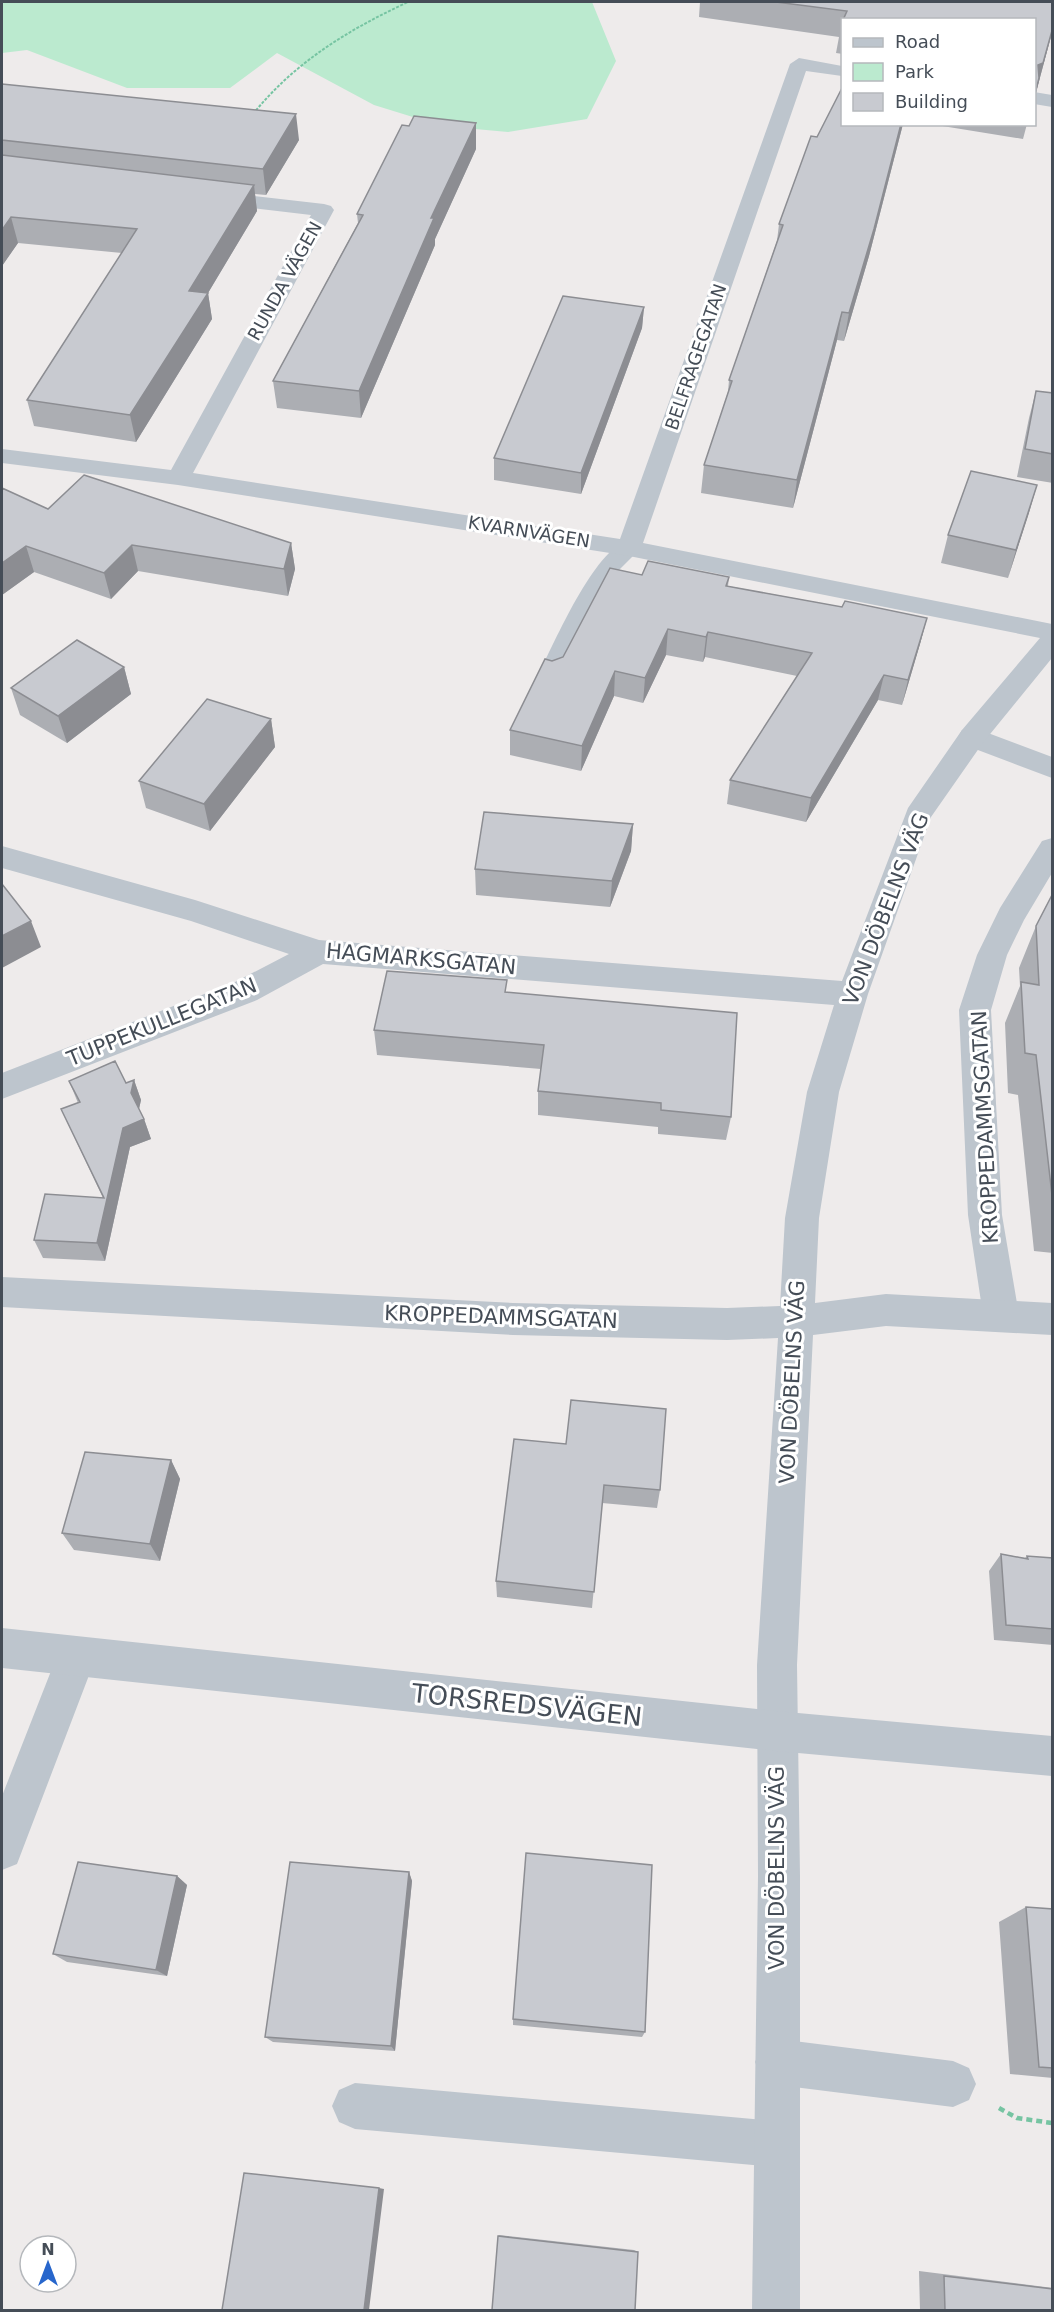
<svg xmlns="http://www.w3.org/2000/svg" width="1054" height="2312" viewBox="0 0 1054 2312" font-family="'DejaVu Sans',sans-serif">
<style>
.green{fill:#bbeacf}
.lines{fill:none;stroke-linecap:round;stroke-linejoin:round}
.path-far1{stroke:#76c4a2;stroke-width:2;stroke-dasharray:3 1.5;stroke-linecap:butt}
.path{stroke:#76c4a2;stroke-width:4.5;stroke-dasharray:6 4;stroke-linecap:butt}
.service{fill:#bdc5cd;fill-rule:evenodd}
.minor{fill:#bdc5cd;fill-rule:evenodd}
.tertiary{fill:#bdc5cd;fill-rule:evenodd}
.wall{fill:#acaeb3}
.shaded-wall{fill:#8c8d92}
.building{fill:#c8cad0;stroke:#8c8d92;stroke-width:1.5}
.labels{text-anchor:middle;stroke-width:6;stroke-linejoin:round;paint-order:stroke}
.far-street-label{font-size:18px;fill:#454d57;stroke:#fff}
.street-label{font-size:21px;fill:#454d57;stroke:#fff}
.near-street-label{font-size:26px;fill:#454d57;stroke:#fff}
</style>
<rect width="100%" height="100%" fill="#eeebeb"/>
<!-- green -->
<path class="green" d="M2,2H592L616,61L587,119L508,132L442,126L374,105L277,53L230,88H127L27,50L2,53Z"/>
<g class="lines">
<!-- path-far1 -->
<path class="path-far1" d="M253,114C295,62 348,30 408,2"/>
<!-- path -->
<path class="path" d="M999,2108L1017,2118L1052,2123"/>
<!-- service -->
<path class="service" d="M629,540L638,542L641,548L618,571L560,681L551,684L542,681L538,675C555,642 594,549 629,540Z
M972,727L1052,757V778L962,744L958,737L962,730Z
M1052,838V873L1024,920L1007,955L991,1010L1002,1215L1019,1315L1013,1326L1001,1331L989,1326L983,1315L968,1215L959,1010L977,955L1000,908L1042,841Z
M778,2039L953,2061L969,2068L976,2084L969,2100L953,2107L778,2085L762,2078L755,2062L762,2046Z
M355,2083L776,2121L792,2128L799,2144L792,2160L776,2167L355,2129L339,2122L332,2106L339,2090Z"/>
<!-- minor -->
<path class="minor" d="M799,58L842,66V76L806,71L643,543L1052,624V658L982,744L931,817L868,994L839,1092L819,1218L815,1303L886,1294L1052,1303V1335L886,1326L813,1335L797,1665L800,1876V2310H752L758,1876L757,1665L778,1338L727,1340L513,1335L2,1307V1277L513,1303L727,1308L780,1306L785,1218L807,1092L834,1005L323,964L257,1000L2,1099V1073L235,982L289,954L191,921L2,868V846L195,900L319,940L842,981L908,808L962,730L1040,638L629,556L178,485L2,463V449L171,470L311,215L211,203L204,201L201,197L204,193L211,191L324,204L331,206L334,210L193,473L620,539L790,64Z
M1034,92L1052,95V107L1034,104Z
M76,1637L90,1643L96,1657L17,1864L2,1870V1796L62,1643Z"/>
<!-- tertiary -->
<path class="tertiary" d="M2,1628L776,1711L1052,1736V1776L776,1751L2,1668Z"/>
</g>
<!-- wall -->
<path class="wall" d="M700,2H1053V29L1035,96V20H843V54L836,53L839,37L699,17Z
M2,84L299,140L266,195L255,194L257,211L208,293L212,319L136,442L34,426L27,400L122,253L18,243L2,266Z
M476,123V149L435,239V245L361,418L277,408L273,381L358,223L357,214L409,126Z
M843,124H903L869,256L844,341L837,340L793,508L701,493L704,465L728,392L729,380L777,241L779,224L817,137Z
M930,124H1027L1023,139Z
M644,307L642,328L581,494L494,480V458Z
M1036,391L1053,393V483L1017,477L1029,418Z
M1037,485L1008,578L941,563L948,535Z
M2,488L48,509L291,543L295,569L288,596L138,571L111,599L34,572L2,595Z
M642,575L729,577L728,586L842,607L927,618L920,644L902,705L878,700L806,822L727,804L730,780L797,676L705,657L703,662L666,655L643,703L614,696L581,771L510,755V730L552,661L563,657Z
M124,667L131,694L67,743L20,715L11,688Z
M271,719L275,747L210,831L146,808L139,781Z
M633,824L631,851L610,907L476,895L475,869Z
M1053,893V1253L1034,1251L1018,1095L1008,1093L1005,1023L1020,986L1019,968L1036,926Z
M507,992L731,1117L726,1140L658,1134V1127L538,1115V1091L541,1069L377,1055L374,1030Z
M134,1080L141,1100L139,1109L144,1119L151,1139L130,1147L105,1261L43,1258L34,1240L103,1198L61,1109L78,1103L69,1081L126,1083Z
M566,1444L660,1490L657,1508L602,1503L592,1608L497,1597L496,1581Z
M171,1460L180,1479L160,1561L74,1550L62,1533Z
M1001,1554L1025,1558L1027,1556L1053,1558V1645L994,1640L989,1571Z
M409,1872L412,1881L395,2051L273,2042L265,2037Z
M177,1876L187,1885L167,1976L67,1962L53,1954Z
M1026,1907L1053,1909V2078L1010,2074L999,1922Z
M513,2019L645,2032L642,2037L513,2025Z
M499,2235L634,2250L638,2252L498,2236Z
M919,2271L1053,2288V2310H920Z"/>
<!-- shaded-wall -->
<path class="shaded-wall" d="M1053,27V29L1035,96L1038,65Z
M296,114L299,140L266,195L263,169Z
M476,123V149L435,239V245L361,418L359,391L431,218Z
M901,124H903L869,256L844,341L849,313Z
M254,185L257,211L208,293L212,319L136,442L130,415L189,291Z
M11,217L18,243L2,266V230Z
M644,307L642,328L581,494V473Z
M842,312L837,340L793,508L797,480Z
M1037,485L1029,513L1008,578L1016,550Z
M291,543L295,569L288,596L284,569Z
M132,545L138,571L111,599L104,573Z
M26,546L34,572L2,595V563Z
M927,618L920,644L902,705L908,680Z
M668,629L666,655L643,703L645,678Z
M708,632L705,657L703,662L706,637Z
M124,667L131,694L67,743L58,716Z
M615,671L614,696L581,771L582,746Z
M884,675L878,700L806,822L811,798Z
M271,719L275,747L210,831L204,804Z
M633,824L631,851L610,907L612,881Z
M31,921L41,947L2,968V936Z
M134,1080L141,1100L138,1113L131,1093Z
M144,1119L151,1139L130,1147L105,1261L97,1243L123,1128Z
M171,1460L180,1479L160,1561L150,1544Z
M409,1872L412,1881L395,2051L391,2046Z
M177,1876L187,1885L167,1976L156,1970Z
M379,2188L384,2189L369,2310H364Z"/>
<!-- building -->
<path class="building" d="M776,2H1053V27L1043,63L1038,65L1039,78L1035,94V20H843L847,11Z
M2,84L296,114L263,169L2,140Z
M843,86V124H901L874,229L849,313L842,312L797,480L704,465L732,381L729,380L783,225L779,224L811,136L817,137Z
M414,116L476,123L431,218H434L359,391L273,381L363,215L357,214L402,125L409,126Z
M2,155L254,185L189,291L208,293L130,415L27,400L137,229L11,217L2,230Z
M563,296L644,307L581,473L494,458Z
M1036,391L1053,393V454L1025,449Z
M971,471L1037,485L1016,550L948,535Z
M84,475L291,543L284,569L132,545L104,573L26,546L2,563V488L48,509Z
M648,561L729,577L726,586L842,607L845,601L927,618L908,680L884,675L811,798L730,780L812,653L708,632L706,637L668,629L645,678L615,671L582,746L510,730L545,659L552,661L563,657L610,568L642,575Z
M77,640L124,667L58,716L11,688Z
M207,699L271,719L204,804L139,781Z
M484,812L633,824L612,881L475,869Z
M2,884L31,921L2,936Z
M1053,893V1204L1036,1055L1025,1053L1021,982L1039,985L1036,926Z
M387,971L507,980L505,992L737,1013L731,1117L661,1110V1103L538,1091L544,1045L374,1030Z
M115,1061L126,1083L134,1080L131,1093L144,1119L123,1128L97,1243L34,1240L45,1194L104,1198L61,1109L80,1102L69,1081Z
M571,1400L666,1409L660,1490L604,1485L594,1592L496,1581L514,1439L566,1444Z
M85,1452L171,1460L150,1544L62,1533Z
M1001,1554L1028,1559L1027,1556L1053,1558V1629L1006,1625Z
M526,1853L652,1865L645,2032L513,2019Z
M78,1862L177,1876L156,1970L53,1954Z
M290,1862L409,1872L391,2046L265,2037Z
M1026,1907L1053,1909V2068L1039,2067Z
M244,2173L379,2188L364,2310H222Z
M498,2236L638,2252L635,2310H492Z
M944,2276L1053,2289V2310H945Z"/>
<g class="labels">
<!-- far-street labels -->
<g class="far-street-label">
<text transform="translate(285 281) rotate(-61)" y="6">RUNDA VÄGEN</text>
<text transform="translate(696 357) rotate(-71)" y="6">BELFRAGEGATAN</text>
<text transform="translate(529 532) rotate(9)" y="6">KVARNVÄGEN</text>
</g>
<!-- street labels -->
<g class="street-label">
<text transform="translate(886 909) rotate(-69)" y="7">VON DÖBELNS VÄG</text>
<text transform="translate(421 959) rotate(5)" y="7">HAGMARKSGATAN</text>
<text transform="translate(162 1022) rotate(-22)" y="7">TUPPEKULLEGATAN</text>
<text transform="translate(985 1127) rotate(-93)" y="7">KROPPEDAMMSGATAN</text>
<text transform="translate(501 1317) rotate(2)" y="7">KROPPEDAMMSGATAN</text>
<text transform="translate(792 1382) rotate(-87)" y="7">VON DÖBELNS VÄG</text>
<text transform="translate(777 1868) rotate(-90)" y="7">VON DÖBELNS VÄG</text>
</g>
<!-- near-street labels -->
<g class="near-street-label">
<text transform="translate(527 1705) rotate(6)" y="9">TORSREDSVÄGEN</text>
</g>
</g>
<!-- border -->
<rect width="1054" height="2312" fill="none" stroke="#454d57" stroke-width="6"/>
<!-- legend -->
<rect x="841" y="18" width="195" height="108" fill="#ffffff" stroke="#b5b8bc" stroke-width="1.5"/>
<rect x="853" y="38" width="30" height="9" fill="#bdc5cd" stroke="#b5b8bc" stroke-width="1.5"/>
<text x="895" y="48" font-size="18" fill="#454d57">Road</text>
<rect x="853" y="63" width="30" height="18" fill="#bbeacf" stroke="#b5b8bc" stroke-width="1.5"/>
<text x="895" y="78" font-size="18" fill="#454d57">Park</text>
<rect x="853" y="93" width="30" height="18" fill="#c8cad0" stroke="#b5b8bc" stroke-width="1.5"/>
<text x="895" y="108" font-size="18" fill="#454d57">Building</text>
<!-- north arrow -->
<g transform="translate(48 2264)"><circle r="28" fill="#ffffff" stroke="#b5b8bc" stroke-width="1.5"/>
<path d="M0-4.5L10 22L0 15L-10 22Z" fill="#2766cc"/>
<text y="-9" font-size="16" font-weight="bold" text-anchor="middle" fill="#454d57">N</text>
</g>
</svg>
